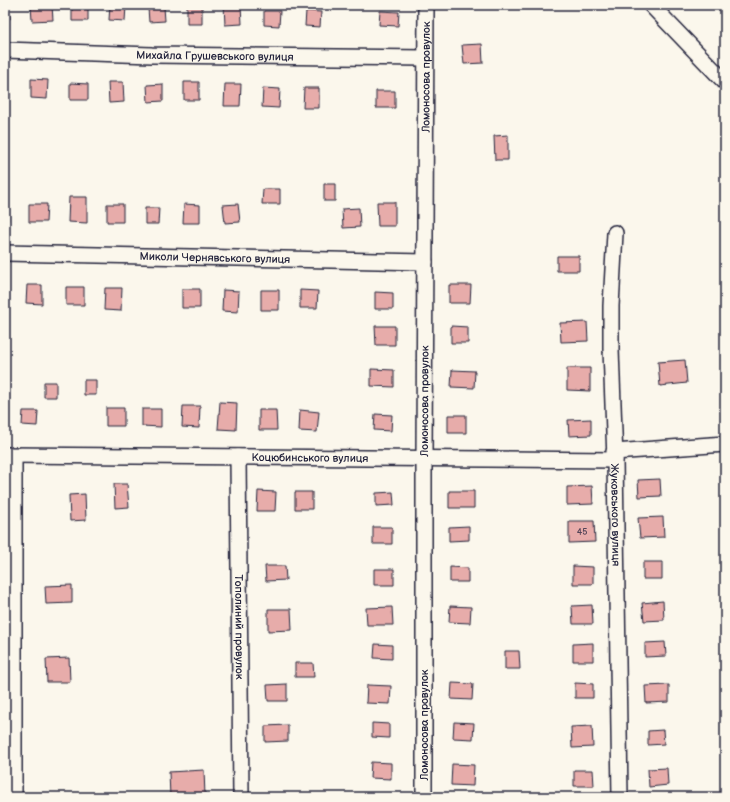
<svg xmlns="http://www.w3.org/2000/svg" width="730" height="802" viewBox="0 0 730 802" font-family="'Balsamiq Sans',sans-serif">
<style>
.building{fill:#e7acaa;stroke:#22223b}
.lines{fill:none;stroke-linecap:round;stroke-linejoin:round}
.minor-casing{stroke:#22223b;stroke-width:18}
.minor{stroke:#fbf7ec;stroke-width:15}
.labels{text-anchor:middle;stroke-width:3;stroke-linejoin:round;paint-order:stroke}
.number-label{font-size:9px;fill:#534457}
.street-label{font-size:11px;fill:#22223b;stroke:#fbf7ec}
</style>
<rect width="100%" height="100%" fill="#fbf7ec"/>
<filter id="ink" filterUnits="userSpaceOnUse"><feTurbulence type="fractalNoise" baseFrequency=".025" numOctaves="2"/><feDisplacementMap in="SourceGraphic" scale="8" xChannelSelector="R" yChannelSelector="G"/><feConvolveMatrix kernelMatrix="1 2 1 2 8 2 1 2 1" color-interpolation-filters="sRGB"/></filter>
<g filter="url(#ink)">
<!-- building -->
<path class="building" d="M5,5H9L10,19H5Z
M31,5H52L53,20L32,21Z
M110,5L126,6L125,21L109,20Z
M224,5H241L242,24L225,25Z
M72,6H88V21H72Z
M187,6H202V24H187Z
M164,7L165,21L149,22L148,8Z
M264,11H280L279,26L264,25Z
M306,11L321,12L320,27L305,26Z
M380,11L399,12L398,26L379,25Z
M482,44L483,63L464,64L462,45Z
M31,79L48,80L47,99L31,98Z
M5,80H10V99H5Z
M108,82H123L124,102L109,103Z
M184,82H199V100H184Z
M70,83L88,84V100H70Z
M163,84V101L148,102L147,85Z
M225,84H241L240,106H224Z
M263,88L280,89L279,108L262,107Z
M304,88H319V108H303Z
M376,91H395V108H376Z
M508,135V160H495L494,136Z
M324,184H335V201H324Z
M263,189H280V204H262Z
M69,197H87V223L68,222Z
M5,199H8V221H5Z
M377,202H395V226H378Z
M29,204H47L46,222H29Z
M107,204H123V222H107Z
M184,204L200,205V223H183Z
M238,204L240,222L225,223L223,205Z
M145,208H159L158,224H145Z
M359,208L360,227L343,228L342,209Z
M557,256H579V271H557Z
M27,285H42V304L26,303Z
M449,285H471L470,303H449Z
M5,286H7V304H5Z
M66,287H84V305H66Z
M105,288H122L121,311L104,310Z
M182,289H200V308H182Z
M223,290L239,291L238,312L222,311Z
M261,290H279V310H261Z
M300,290L318,291L317,308H300Z
M375,292L393,293V309H375Z
M587,322L588,341L561,342L560,323Z
M375,326H395V345H376Z
M451,326L468,327V343H451Z
M685,360L687,383L660,386L658,362Z
M567,368H590V391L567,390Z
M371,369L394,370V387L371,386Z
M452,370L475,371L474,388L451,387Z
M84,380H96V395H84Z
M44,382H56V397H44Z
M220,402L237,403L236,430L218,429Z
M183,406H200L199,428L182,427Z
M106,408H124V426H106Z
M142,409H161V427L142,426Z
M259,410H276L277,430H259Z
M300,410L319,412L317,432L299,431Z
M23,411H38L37,426L22,425Z
M375,414L392,415L391,431L374,430Z
M448,415H466V433H448Z
M591,419V435L569,436L568,420Z
M660,479L661,496L639,497L638,480Z
M114,484H127L129,507L115,508Z
M592,486L593,504L567,505V487Z
M258,491L276,492L275,511H257Z
M449,491H474V508H449Z
M295,492H312V509H295Z
M393,492L394,505L376,506V493Z
M85,494L86,520L70,521L69,495Z
M663,517L664,537L640,538L638,518Z
M569,521H594L595,542L569,543Z
M469,526V540L449,541V527Z
M373,527H392V544H373Z
M643,562H662V579H643Z
M265,566H285L286,580L266,581Z
M573,566L593,567V584H573Z
M450,567L468,568V582H450Z
M374,569H394V585H374Z
M72,585V603L46,604L45,586Z
M663,601L664,620L644,621L642,603Z
M592,605L593,624H573L572,606Z
M450,606L471,607L470,623L449,622Z
M392,607L393,625H367L366,608Z
M268,609H291L292,630L268,631Z
M665,642L666,656L645,657V643Z
M593,643V661H573V644Z
M375,644L392,645V659L374,658Z
M505,651H519L520,669H505Z
M69,658L70,682H47L46,659Z
M295,663H313L314,677H295Z
M452,683L473,684L472,700L451,699Z
M575,683L593,684V698H575Z
M287,684V701H268L267,685Z
M367,685L391,686L390,704L366,703Z
M669,685V702L646,703L645,686Z
M454,722L474,723L473,739L453,738Z
M372,723L389,724V738L372,737Z
M288,725V741L265,742V726Z
M592,726L593,747L572,748L571,727Z
M663,730L664,744L648,745V731Z
M371,762L391,763V779L370,778Z
M452,764L474,765L473,786L451,785Z
M667,768L668,785L649,787L648,769Z
M204,770L205,796L170,797L169,772Z
M574,770H593L594,786H574Z"/>
<g class="lines">
<defs>
<g id="minor">
<path d="M651,5L725,82"/>
<path id="s1" d="M5,50L152,55L425,58"/>
<path id="s2" d="M615,233L611,306V349L615,460L620,797"/>
<path id="s3" d="M5,253L425,262"/>
<path d="M614,452L725,444"/>
<path id="s4" d="M5,455L615,460"/>
<path id="s5" d="M238,457L241,797"/>
<path d="M14,797V456"/>
<path id="s6" d="M424,797V459L426,5"/>
</g>
</defs>
<!-- minor casing -->
<use href="#minor" class="minor-casing"/>
<!-- minor -->
<use href="#minor" class="minor"/>
</g>
</g>
<g class="labels">
<!-- number labels -->
<g class="number-label">
<text x="582" y="535">45</text>
</g>
<!-- street labels -->
<g class="street-label">
<text dy="4" stroke="none"><textPath href="#s1" startOffset="210">Михайла Грушевського вулиця</textPath></text>
<text dy="4" stroke="none"><textPath href="#s6" startOffset="720">Ломоносова провулок</textPath></text>
<text dy="4" stroke="none"><textPath href="#s3" startOffset="210">Миколи Чернявського вулиця</textPath></text>
<text dy="4" stroke="none"><textPath href="#s6" startOffset="396">Ломоносова провулок</textPath></text>
<text dy="4" stroke="none"><textPath href="#s4" startOffset="305">Коцюбинського вулиця</textPath></text>
<text dy="4" stroke="none"><textPath href="#s2" startOffset="282">Жуковського вулиця</textPath></text>
<text dy="4" stroke="none"><textPath href="#s5" startOffset="170">Тополиний провулок</textPath></text>
<text transform="translate(424 725) rotate(-90)" y="4">Ломоносова провулок</text>
</g>
</g>
<!-- margin -->
<rect width="730" height="802" fill="none" stroke="#fbf7ec" stroke-width="20"/>
<rect x="10" y="10" width="710" height="782" fill="none" stroke="#22223b" stroke-width="1.5" filter="url(#ink)"/>
</svg>
